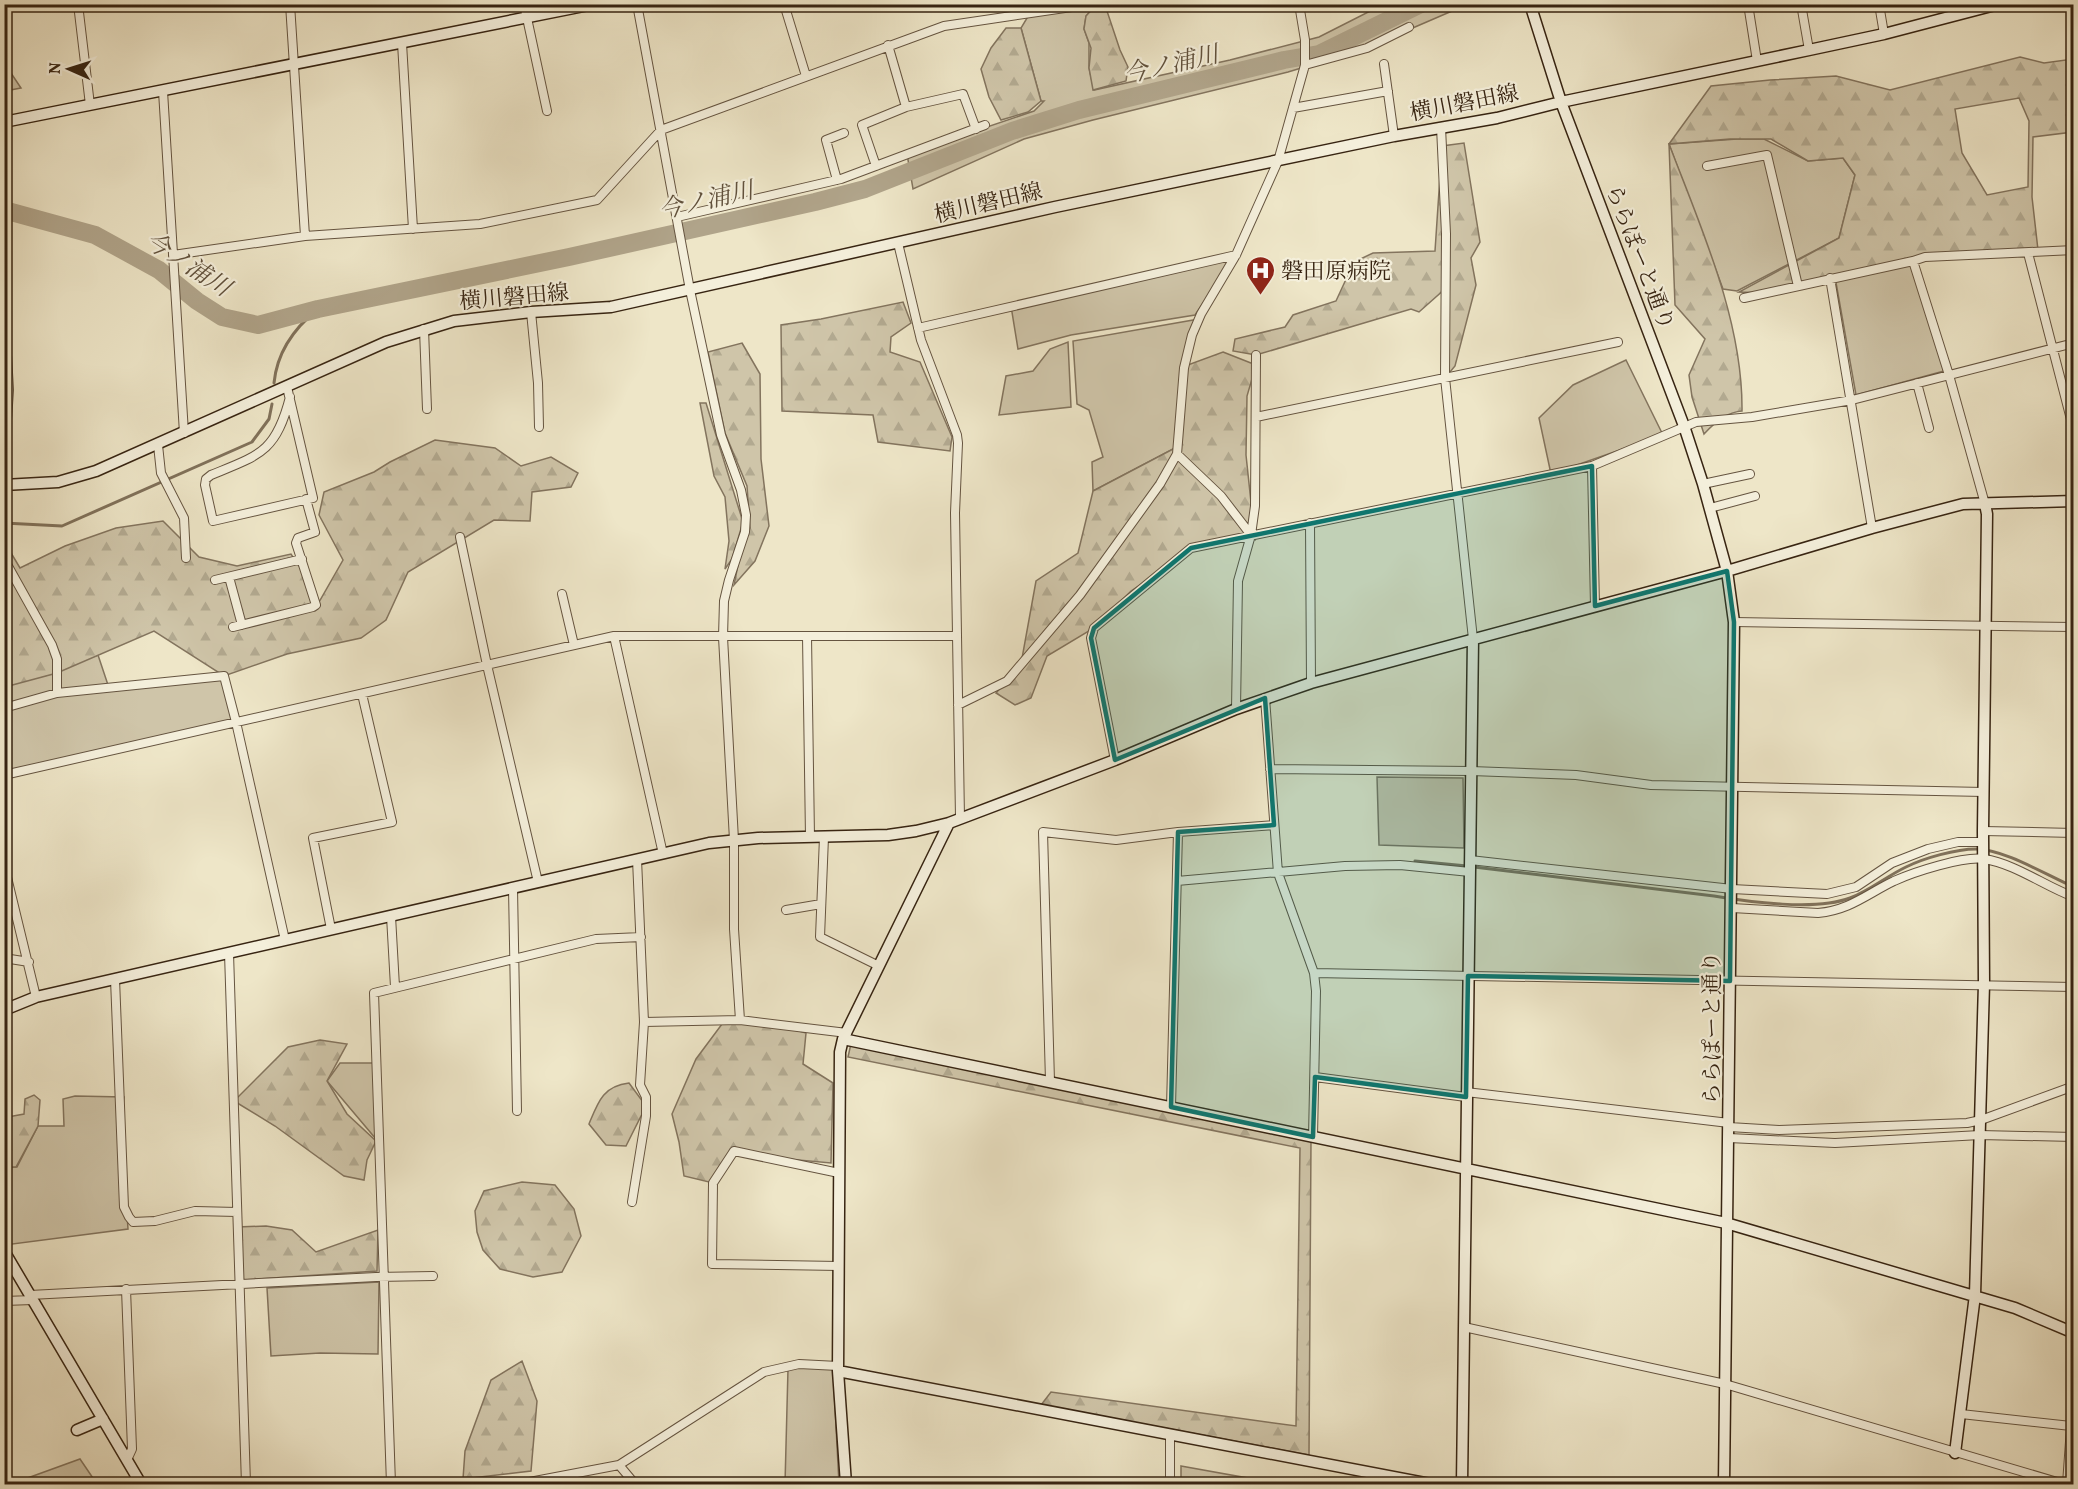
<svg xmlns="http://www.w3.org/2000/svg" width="2078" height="1489" viewBox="0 0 2078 1489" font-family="Vollkorn,'Noto Serif JP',serif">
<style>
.grass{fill:#cfc5a9;stroke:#83745e;stroke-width:1.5}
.forest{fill:url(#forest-firs);stroke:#83745e;stroke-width:1.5;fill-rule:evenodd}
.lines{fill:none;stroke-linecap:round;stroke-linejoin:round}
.stream{stroke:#80715a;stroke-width:3}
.river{stroke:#b0a48a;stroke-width:18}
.street-casing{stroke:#655440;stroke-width:10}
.secondary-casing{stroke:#372412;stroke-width:13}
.street{stroke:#f4efdb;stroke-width:8}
.secondary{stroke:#f4efdb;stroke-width:10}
.marked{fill:#0f766e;fill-opacity:0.2;stroke:#0f766e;stroke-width:4.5;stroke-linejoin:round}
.labels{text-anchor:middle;stroke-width:4.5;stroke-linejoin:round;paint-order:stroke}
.street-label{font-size:22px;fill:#372412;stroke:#f4efdb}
.poi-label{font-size:22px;fill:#372412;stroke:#f4efdb;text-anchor:start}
.water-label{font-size:24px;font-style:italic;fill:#61513c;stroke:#f4efdb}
</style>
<defs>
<pattern id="forest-firs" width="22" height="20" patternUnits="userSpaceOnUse" patternTransform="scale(1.5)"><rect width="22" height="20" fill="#cfc5a9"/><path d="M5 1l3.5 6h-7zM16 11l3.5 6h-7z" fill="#b2a990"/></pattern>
</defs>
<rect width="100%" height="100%" fill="#eee6c8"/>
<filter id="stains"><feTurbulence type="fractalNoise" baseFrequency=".00333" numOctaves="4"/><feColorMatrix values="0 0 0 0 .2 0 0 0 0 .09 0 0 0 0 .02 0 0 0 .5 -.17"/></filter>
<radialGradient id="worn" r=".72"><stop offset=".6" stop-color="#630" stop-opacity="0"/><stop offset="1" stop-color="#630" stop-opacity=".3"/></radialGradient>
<!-- grass -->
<path class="grass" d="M1096,5L1086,16L1084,29L1089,43V68L1094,90L1230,60L1319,37L1382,5H1466L1364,49L1288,72L1093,120L1024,139L913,189L907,154L1034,111L1044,101H1041L1021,28L1030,13Z
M1737,139H1764L1808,161L1843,158L1855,175L1839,238L1737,291L1723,289L1669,144Z
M1236,255L1195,315L1071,335L1018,349L1011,306Z
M1913,261L1944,371L1856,395L1835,277Z
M1199,319L1184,368L1177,447L1093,491L1092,462L1103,457L1089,410L1077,404L1073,341Z
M1068,342L1071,407L999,415L1006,376L1033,371L1050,349Z
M1626,360L1663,435L1551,474L1539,418L1573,385Z
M98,655L109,688L224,676L236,722L5,775L4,686Z
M1377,777L1463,778L1464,848L1379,845Z
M340,1063H373L376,1139L327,1081Z
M75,1096L124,1097L121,1121L128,1229L5,1245L4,1167H17L38,1126H64L63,1099Z
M379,1282L378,1354L320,1353L271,1356L267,1288Z
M804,1364L833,1369L839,1484H785L788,1369Z
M80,1459L97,1484H11Z
M1181,1466L1281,1484H1181Z"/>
<!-- forest -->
<path class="forest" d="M1096,5L1106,8L1120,50L1128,67L1126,81L1093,90L1089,68L1091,48L1084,29L1086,16Z
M1006,28H1021L1041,101L1028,112L1001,120L989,97L981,69L991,48Z
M2020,57L2044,63L2073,59V132L2033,137L2032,197L2038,250L1949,255L1766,293L1739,292L1839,238L1855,175L1843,158L1808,161L1771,139H1730L1669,144C1701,228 1743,320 1742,411C1727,412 1714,423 1704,434L1692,397L1689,375L1705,339L1675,305L1669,144L1711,86L1770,80L1836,76L1890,90ZM2019,98L2029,121L2028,187L1987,195L1962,153L1955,109Z
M4,64H5L21,88L5,91Z
M1464,143L1480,242L1471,258L1476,285L1455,366L1445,378V289L1419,312L1411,309L1256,355L1233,351L1235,339L1285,327L1293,315L1336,301L1354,262L1373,253L1435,251L1442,146Z
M903,302L911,323L891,337L890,352L920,362L952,437L950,451L878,442L873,415L782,411L781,325L821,319Z
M742,343L760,374L761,459L769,526L755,561L734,585L740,555L750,528L747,486L725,433L708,352Z
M1223,352L1256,365L1247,396L1246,455L1255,540L1191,548L1166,568L1131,591L1094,628L1047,656L1031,698L1015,705L996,693L1021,664L1036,581L1078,553L1093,491L1177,447L1185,366Z
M700,403H706L743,522L732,559L725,569L729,541L725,497L714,476Z
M435,440L495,448L521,466L551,457L578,473L571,487L532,492L530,521L494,520L408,572L386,620L361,638L287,654L224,676L154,631L57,673L5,687L4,541L20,568L65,546L116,528L163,521L199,557L237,566L291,554L310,582L315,609L343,560L319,515L324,492L374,472L390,462Z
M725,1020L772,1023L806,1033L803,1064L833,1083L831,1163L765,1157L735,1151L713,1183L684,1176L679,1142L672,1114L696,1059Z
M852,1039L1311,1140L1309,1455L1041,1405L1051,1392L1296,1426L1300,1148L848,1057Z
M320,1040L347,1044L327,1081L347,1114L376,1141L367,1160L364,1180L344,1176L275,1126L234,1101L288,1047Z
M629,1083L646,1106L626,1146L606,1145L589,1124C598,1102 603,1086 629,1083Z
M34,1095L40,1100L38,1126L16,1167H5V1104L8,1117L24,1114L25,1099Z
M522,1182L555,1185L574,1209L581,1236L562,1272L533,1277L500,1269L483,1250L477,1232L475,1211L484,1191Z
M266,1226L292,1230L316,1252L378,1230L377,1271L243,1280L237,1227Z
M522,1361L537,1401L531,1471L463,1479L465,1451L491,1380Z"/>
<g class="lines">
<!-- stream -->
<path class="stream" d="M274,383C277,352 293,329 318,309
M4,523L62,526L252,442L269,419L272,404
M1415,861L1467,866
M1474,867L1714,896C1749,902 1816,911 1850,898C1869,891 1887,876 1906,867C1924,858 1956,849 1976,849C2004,849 2048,876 2074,887"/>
<!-- river -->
<path class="river" d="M4,210L95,235L159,270L197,301L222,317L258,325L318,309L569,257L815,202L865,189L1012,131L1079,110L1284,60L1319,54L1421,4"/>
<defs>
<path id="street" d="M78,4L90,105
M290,4L305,236
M524,4L547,111
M637,4L690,290L721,435L741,490L746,515L745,532L729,580L724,601L723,637L734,840V929L740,1020
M784,4L806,76
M1748,4L1757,61
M1801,4L1809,50
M1879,4L1884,34
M402,43L413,229
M888,45L906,107
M1384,64L1394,136
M1305,65L1367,48L1409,27
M163,91L184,433
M1293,108L1388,91
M1441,127L1446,234L1445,378L1473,639
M876,166L862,125L906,107L963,94L976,129
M1707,166L1767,155L1798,286
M837,180L826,140L844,133
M677,217L841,179L985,125
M898,243L921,340L957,435L958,443L955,513L960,818
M2028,253L2074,431
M173,255L305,236L480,224L597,200L661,130L944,26L1092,4
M1913,261L1949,375L1985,504
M1830,278L1872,528
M1744,298L1913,261L1925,257L2074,250
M4,303L9,390L4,465
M531,312L538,383L539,427
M918,328L1236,255
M424,329L427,409
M1917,383L1929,428
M287,387L313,498L213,521L205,485L206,479L211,475C260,455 276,452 290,397
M1256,417L1618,342
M158,445L161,473L184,518L186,558
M1177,454L1221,496L1251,535
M1592,466L1595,606
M1703,484L1750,474
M1710,508L1755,496
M1310,523L1311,683
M460,537L487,665L538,882
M4,559L52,645L57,659V693
M229,577L242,625
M215,580L302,559
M562,594L574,645
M1734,622L2074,627
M233,627L313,607L316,605L296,543L298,538L315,532L306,499
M614,636L663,854
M807,636L810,837
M1265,698L1278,873L1314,973L1316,991L1313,1137
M958,705L1007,681L1080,595L1160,484L1177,454L1184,368L1192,335L1201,314L1236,255L1278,161L1305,65V40L1299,4
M4,708L57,693L224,676L236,722L285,940
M1236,709L1238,581L1251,535L1255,506L1256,355
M1115,760L1091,638L1094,628L1191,548L1592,466L1696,422L1752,417L1852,400L2074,343
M1270,769L1471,771L1576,775L1651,785L1984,792
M4,775L614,636H957
M1983,831L2074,833
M824,837L820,937L879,966
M1470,860L1732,889L1827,894L1856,887L1892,863L1928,849L1958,842H1983
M4,865L36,997
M1177,881L1345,866L1400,865L1470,872
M513,888L517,1111
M1732,908L1818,913C1850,910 1867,894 1894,881C1914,872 1963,856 1984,859C2016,864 2044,886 2074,897
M786,910L821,904
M391,916L395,987
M331,929L313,838L392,822L362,694
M229,953L246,1484
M4,958L29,962
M1314,973L2074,987
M115,979L124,1207L129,1217L133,1222L155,1221L195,1211L237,1212
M644,1022L740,1020L847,1033
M1315,1077L1466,1097
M1050,1081L1043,832L1116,840L1178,832
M1466,1092L1729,1123
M1171,1107L1178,832L1274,825
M1729,1127L1779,1130L1967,1123L1981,1120L2074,1086
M1729,1138L1835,1143L1980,1135L2074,1137
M632,1202L646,1116V1097L640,1085L644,1022L637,859
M839,1266L712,1264L713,1183L734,1151L839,1173
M126,1289L132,1449L127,1460
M30,1295L376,1277L433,1276
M4,1301L33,1300
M1464,1327L1725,1384L2064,1484
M1961,1414L2071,1426
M619,1465L635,1484
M391,1484L374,993L596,939L641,937
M519,1484L619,1465L764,1372L799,1364L838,1366
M1170,1484V1435
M2067,1484L2074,1385"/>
<path id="secondary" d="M1530,4L1561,102L1684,426L1703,484L1727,571L1734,622L1724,1484
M4,122L594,4
M4,485L58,482L96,471L386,342L454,321L531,312L611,307L1055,207L1394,136L1497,118L1561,102L1809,50L1884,34L1999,4
M4,1010L36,997L709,843L758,838L888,835L916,831L949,823L1115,760L1236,709L1311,683L1727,571L1872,528L1963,504L2074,501
M843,1039L1726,1223L2015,1308L2074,1333
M4,1251L141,1484
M838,1371L1430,1484
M77,1430L103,1419
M1955,1453L1975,1295L1984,984L1983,831L1987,514L1985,504
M846,1484L838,1371L840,1052L843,1039L949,823
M1462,1484L1473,639"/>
</defs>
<!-- street casing -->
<use href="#street" class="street-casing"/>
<!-- secondary casing -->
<use href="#secondary" class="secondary-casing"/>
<!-- street -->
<use href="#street" class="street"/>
<!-- secondary -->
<use href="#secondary" class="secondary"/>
</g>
<!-- marked area -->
<path class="marked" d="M1592,466L1595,606L1727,571L1734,622L1730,981L1468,976L1466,1097L1315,1077L1313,1137L1171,1107L1178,832L1274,825L1265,698L1115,760L1091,638L1094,628L1191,548Z"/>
<!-- icons -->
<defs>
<symbol id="hospital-pin" viewBox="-11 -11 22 30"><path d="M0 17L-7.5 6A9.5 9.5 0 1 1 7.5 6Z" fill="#8f2418" stroke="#f4efdb"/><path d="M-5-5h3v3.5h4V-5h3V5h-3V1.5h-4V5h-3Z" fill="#fff"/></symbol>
</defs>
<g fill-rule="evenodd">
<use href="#hospital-pin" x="1244" y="254" width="33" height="45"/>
</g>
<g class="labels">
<!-- street labels -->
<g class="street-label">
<text transform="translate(1464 102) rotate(-11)" y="8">横川磐田線</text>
<text transform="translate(988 202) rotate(-13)" y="8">横川磐田線</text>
<text transform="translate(1641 257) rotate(69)" y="8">ららぽーと通り</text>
<text transform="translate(514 296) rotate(-5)" y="8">横川磐田線</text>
<text transform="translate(1711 1028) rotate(-90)" y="8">ららぽーと通り</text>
</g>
<!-- poi labels -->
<g class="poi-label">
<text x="1281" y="278">磐田原病院</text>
</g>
<!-- water labels -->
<g class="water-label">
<text transform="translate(1171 64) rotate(-13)" y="8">今ノ浦川</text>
<text transform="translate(706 200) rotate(-13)" y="8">今ノ浦川</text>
<text transform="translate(188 264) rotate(33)" y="8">今ノ浦川</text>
</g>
</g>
<!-- margin -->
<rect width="2078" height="1489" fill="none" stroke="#eee6c8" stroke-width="24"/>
<rect x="6" y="6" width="2066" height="1477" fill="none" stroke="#372412" stroke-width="3"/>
<rect x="12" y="12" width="2054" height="1465" fill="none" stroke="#372412" stroke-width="1.5"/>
<!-- north arrow -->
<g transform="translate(69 69) rotate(273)" stroke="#f4efdb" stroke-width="4.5" paint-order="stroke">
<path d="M0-4.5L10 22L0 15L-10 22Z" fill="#372412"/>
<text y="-9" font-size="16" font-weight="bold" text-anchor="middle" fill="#372412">N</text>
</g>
<rect width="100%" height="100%" filter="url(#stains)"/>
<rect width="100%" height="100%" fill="url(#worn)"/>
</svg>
